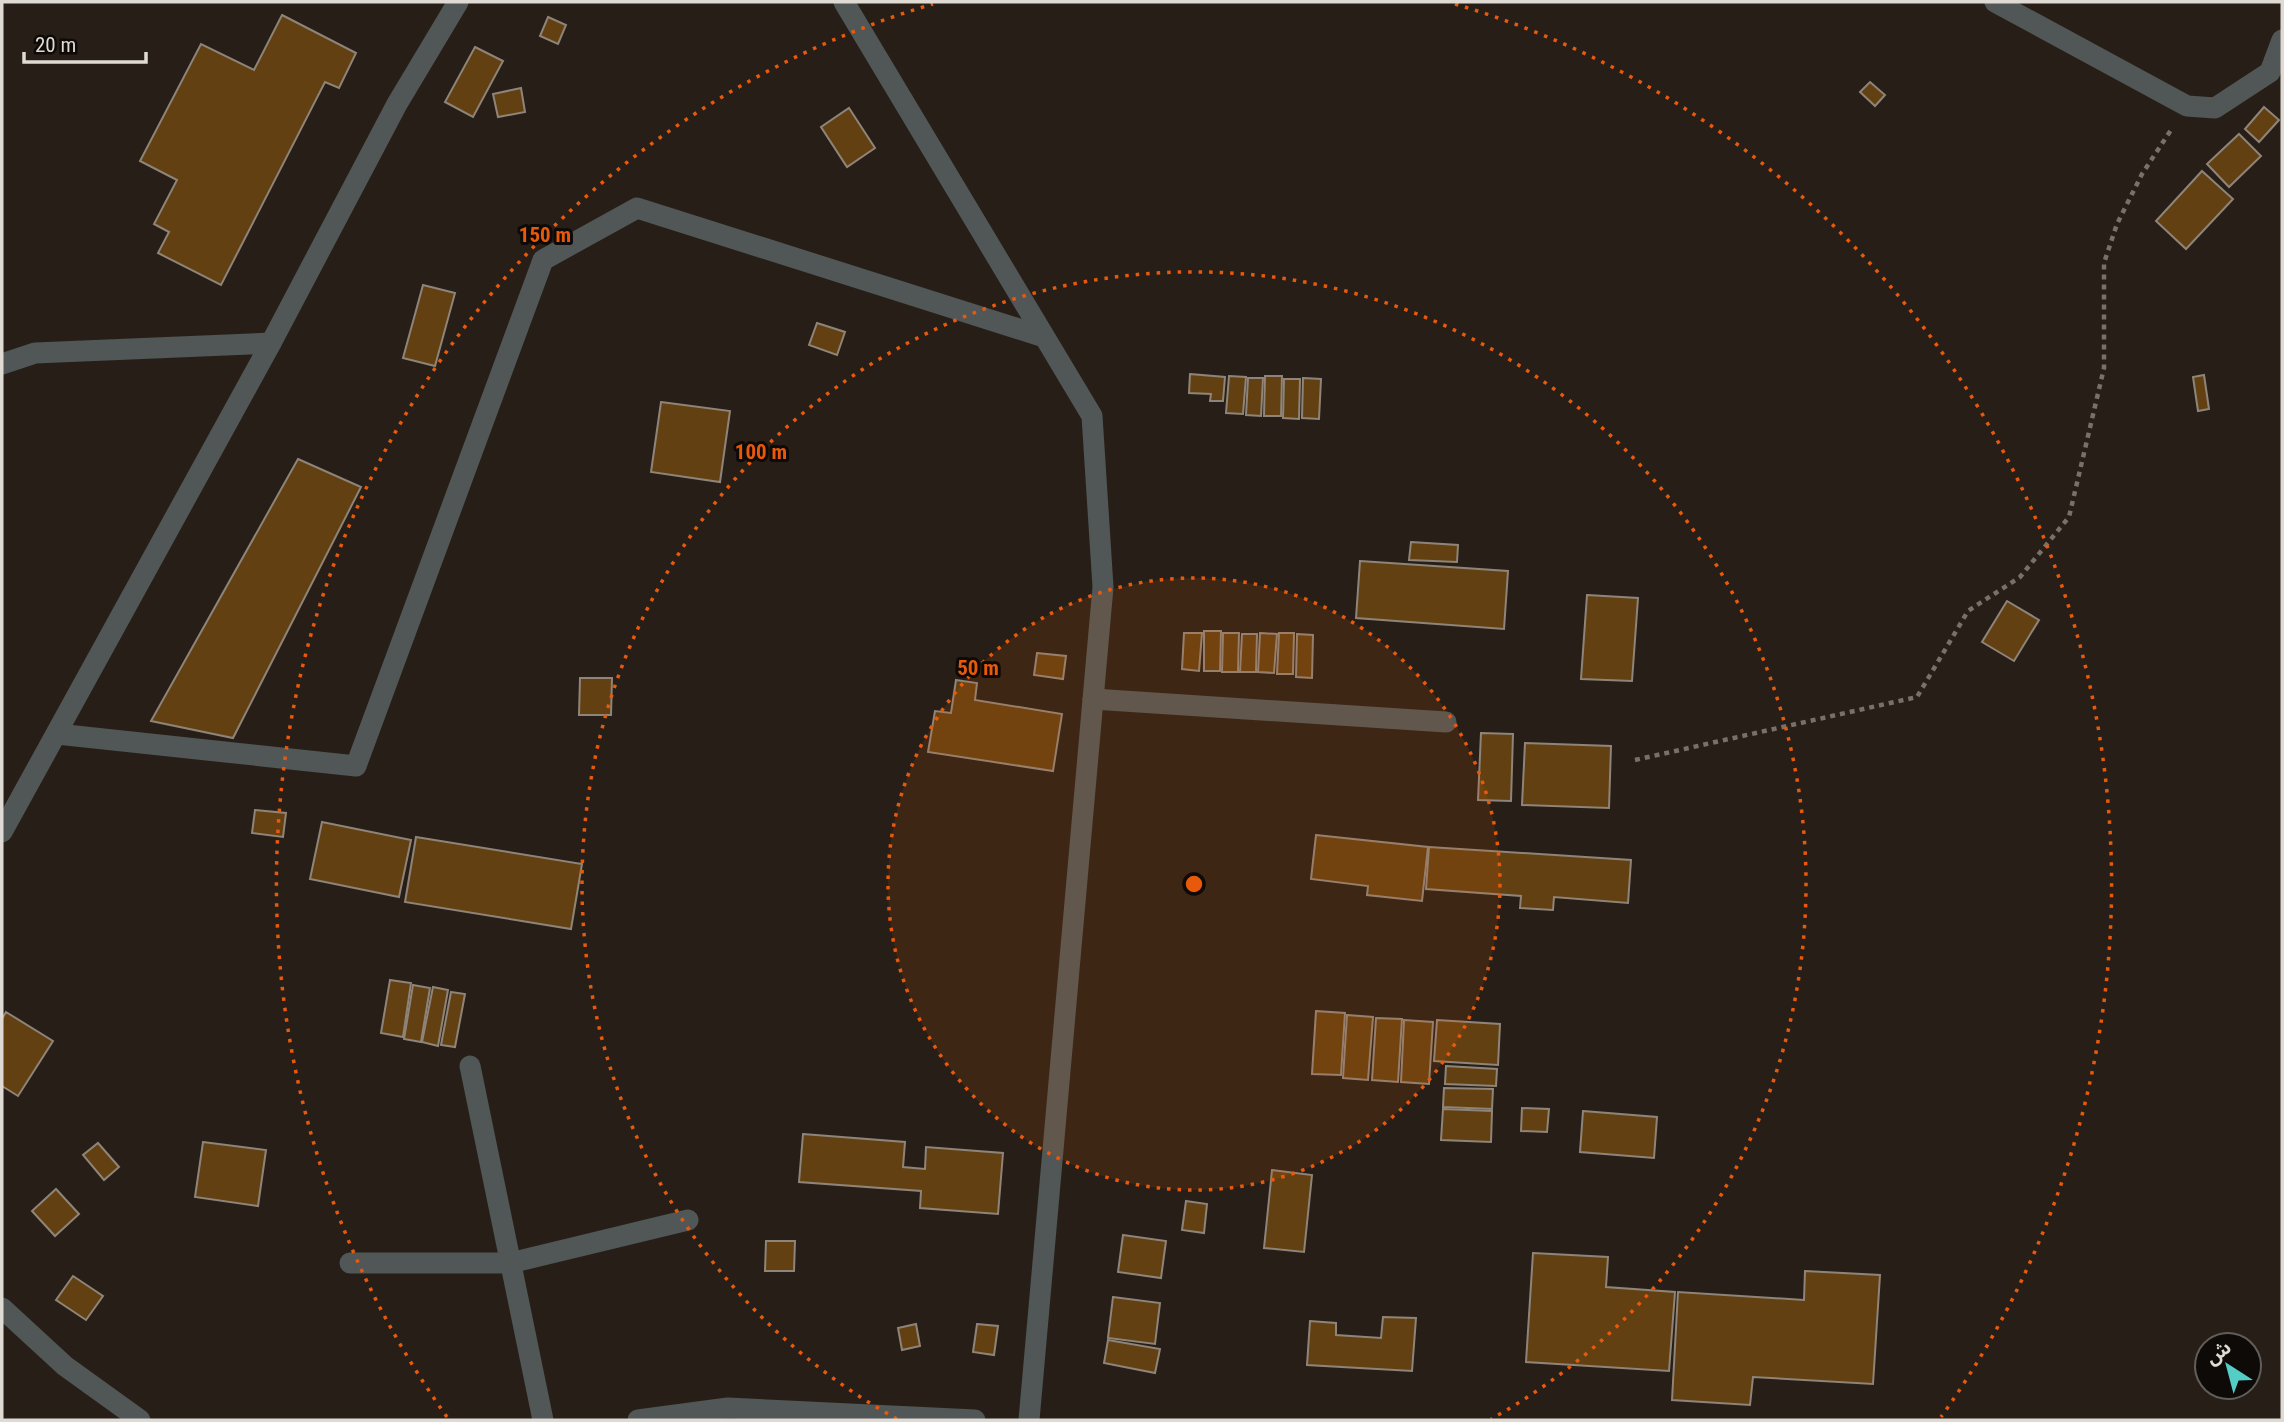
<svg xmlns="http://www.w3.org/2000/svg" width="2284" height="1422" font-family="'Roboto Condensed','Noto Sans Arabic',sans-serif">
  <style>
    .building { fill: #634011; stroke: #8e8479; stroke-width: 2 }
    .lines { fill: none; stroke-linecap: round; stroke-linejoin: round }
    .path { stroke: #78716a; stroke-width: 4.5; stroke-dasharray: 5 5; stroke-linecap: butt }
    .minor { stroke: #505756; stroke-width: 21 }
    .ring { fill: none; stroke: #e8590c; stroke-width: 3.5; stroke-dasharray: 3.5 7 }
    .centre { fill: #e8590c; stroke: #0d0a07; stroke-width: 3.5 }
    .ring-label { font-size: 21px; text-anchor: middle; font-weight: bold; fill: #e8590c; stroke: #0d0a07; stroke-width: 6; stroke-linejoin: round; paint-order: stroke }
  </style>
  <rect width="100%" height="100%" fill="#271f17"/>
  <g class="building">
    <polygon points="282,15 356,53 339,88 325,82 221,285 158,253 169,232 154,224 177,180 140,161 201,44 254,70"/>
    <polygon points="548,17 566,25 558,44 540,36"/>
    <polygon points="475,47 503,61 473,117 445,102"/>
    <polygon points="1870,82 1885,95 1875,106 1860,92"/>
    <polygon points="521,88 525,112 498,117 493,94"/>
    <polygon points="2264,107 2279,120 2259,142 2245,129"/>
    <polygon points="849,108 875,148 847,167 821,127"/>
    <polygon points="2239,134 2261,156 2229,187 2207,164"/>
    <polygon points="2202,171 2233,199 2186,249 2156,221"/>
    <polygon points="423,285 455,293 435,366 403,358"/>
    <polygon points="817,323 845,332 837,355 809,345"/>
    <polygon points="1190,374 1225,377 1223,401 1210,401 1211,394 1189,393"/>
    <polygon points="2204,375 2209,409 2198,411 2193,377"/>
    <polygon points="1229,376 1246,377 1243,414 1226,413"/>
    <polygon points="1265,376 1282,376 1281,416 1264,416"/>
    <polygon points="1248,378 1263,378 1261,416 1246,415"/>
    <polygon points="1303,378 1321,379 1319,419 1302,418"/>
    <polygon points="1284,379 1300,379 1299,419 1283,418"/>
    <polygon points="661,402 730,411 720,482 651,472"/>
    <polygon points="298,459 361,487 233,738 151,721"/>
    <polygon points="1411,542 1458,545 1457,562 1409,560"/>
    <polygon points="1360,561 1508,571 1504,629 1356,618"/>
    <polygon points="1587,595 1638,598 1632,681 1581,679"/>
    <polygon points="2007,601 2039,620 2014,661 1982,642"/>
    <polygon points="1204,631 1221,631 1220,671 1204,671"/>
    <polygon points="1184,633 1202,633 1199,671 1182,669"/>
    <polygon points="1223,633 1239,633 1238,672 1222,672"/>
    <polygon points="1260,633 1277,634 1274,673 1258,672"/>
    <polygon points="1279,633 1294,633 1293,674 1277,674"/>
    <polygon points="1242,634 1257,634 1256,672 1240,672"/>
    <polygon points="1297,634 1313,635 1312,678 1296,677"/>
    <polygon points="1037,653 1066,656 1063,679 1034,675"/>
    <polygon points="580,678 612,678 611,715 579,715"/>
    <polygon points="956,680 977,683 975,700 1062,714 1053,771 928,752 935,711 951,713"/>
    <polygon points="1481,733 1513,734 1511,801 1478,800"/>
    <polygon points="1525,743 1611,746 1609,808 1522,805"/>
    <polygon points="255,810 286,813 283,837 252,833"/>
    <polygon points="322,822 411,840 399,897 310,879"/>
    <polygon points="1316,835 1428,847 1422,901 1367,895 1368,886 1311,879"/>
    <polygon points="416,837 582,864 571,929 405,902"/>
    <polygon points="1429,847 1631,860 1628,903 1554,897 1553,910 1520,908 1521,896 1426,889"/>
    <polygon points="390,980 411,983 403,1037 381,1033"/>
    <polygon points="413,985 430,988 421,1042 404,1039"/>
    <polygon points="433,987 448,990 438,1046 422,1042"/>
    <polygon points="451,992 465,994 455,1047 441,1045"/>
    <polygon points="1316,1011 1345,1013 1341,1075 1312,1074"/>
    <polygon points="6,1012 53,1041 18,1096 2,1086 2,1019"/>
    <polygon points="1347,1015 1373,1017 1368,1080 1343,1078"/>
    <polygon points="1376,1018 1402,1019 1398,1082 1372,1080"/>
    <polygon points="1404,1020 1433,1022 1429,1084 1401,1082"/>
    <polygon points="1437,1020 1500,1024 1498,1065 1434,1061"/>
    <polygon points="1446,1066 1497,1069 1496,1086 1445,1084"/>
    <polygon points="1444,1088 1493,1089 1492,1109 1443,1107"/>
    <polygon points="1522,1108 1549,1109 1547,1132 1521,1131"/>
    <polygon points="1443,1109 1492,1111 1491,1142 1441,1140"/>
    <polygon points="1583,1111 1657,1117 1654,1158 1580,1152"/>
    <polygon points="803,1134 905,1142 903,1167 925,1169 926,1147 1003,1153 998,1214 920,1208 921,1191 799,1182"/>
    <polygon points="203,1142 266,1150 258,1206 195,1197"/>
    <polygon points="98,1143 119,1167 104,1180 83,1155"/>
    <polygon points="1272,1170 1312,1175 1304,1252 1264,1248"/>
    <polygon points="56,1189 79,1214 55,1236 32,1211"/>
    <polygon points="1186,1201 1207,1204 1204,1233 1182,1230"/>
    <polygon points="1123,1235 1166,1241 1161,1278 1118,1272"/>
    <polygon points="766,1241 795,1241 794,1271 765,1271"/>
    <polygon points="1533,1253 1608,1257 1606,1287 1675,1292 1669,1371 1526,1362"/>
    <polygon points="1805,1271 1880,1275 1873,1384 1753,1377 1750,1405 1672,1400 1678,1292 1804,1300"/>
    <polygon points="73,1276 103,1296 86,1320 56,1300"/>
    <polygon points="1113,1297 1160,1303 1155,1344 1108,1338"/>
    <polygon points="1383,1317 1416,1318 1412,1371 1307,1365 1310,1321 1336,1323 1336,1335 1381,1338"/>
    <polygon points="916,1324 920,1346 902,1350 898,1328"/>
    <polygon points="977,1324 998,1326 994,1355 973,1352"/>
    <polygon points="1108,1340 1160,1349 1155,1373 1104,1363"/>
  </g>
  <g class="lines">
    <polyline class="path" points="1635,760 1917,697 1968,611 2020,577 2069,517 2104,368 2104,263 2117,224 2142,174 2171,130"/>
    <g class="minor">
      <polyline points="844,2 1092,416 1103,587 1029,1420"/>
      <polyline points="1995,2 2187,106 2215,108 2270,72 2282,40"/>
      <polyline points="2,364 35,353 271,343"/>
      <polyline points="1093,699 1446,722"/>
      <polyline points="57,734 356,766 543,260 637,208 1041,336"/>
      <polyline points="2,832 271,343 397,104 458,2"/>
      <polyline points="470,1066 543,1420"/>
      <polyline points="350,1263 510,1263 688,1220"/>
      <polyline points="2,1308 65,1366 140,1420"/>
      <polyline points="638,1420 728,1408 975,1420"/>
    </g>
  </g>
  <circle cx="1194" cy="884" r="306" fill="#e8590c" fill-opacity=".12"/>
  <g class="ring">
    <circle cx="1194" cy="884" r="306"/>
    <path d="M897 1419A612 612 0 1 1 1491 1419"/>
    <path d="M447 1417A918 918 0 0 1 933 4M1455 4A918 918 0 0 1 1941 1417"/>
  </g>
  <circle cx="1194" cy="884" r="10" class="centre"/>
  <g class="ring-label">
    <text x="545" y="242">150 m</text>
    <text x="761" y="459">100 m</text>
    <text x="978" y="675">50 m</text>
  </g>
  <rect width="2284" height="1422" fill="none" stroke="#dfdad4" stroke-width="7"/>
  <g transform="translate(2228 1366) rotate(324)"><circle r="33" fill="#0d0a07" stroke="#615d59" stroke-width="2"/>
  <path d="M0-5L12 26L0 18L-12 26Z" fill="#54cdc7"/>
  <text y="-10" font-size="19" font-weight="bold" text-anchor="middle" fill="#dfdad4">ش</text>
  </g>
  <path d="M24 52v10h122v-10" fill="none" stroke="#dfdad4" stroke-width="3.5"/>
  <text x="35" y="52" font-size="21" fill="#dfdad4" stroke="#0d0a07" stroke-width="5" paint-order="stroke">20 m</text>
</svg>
